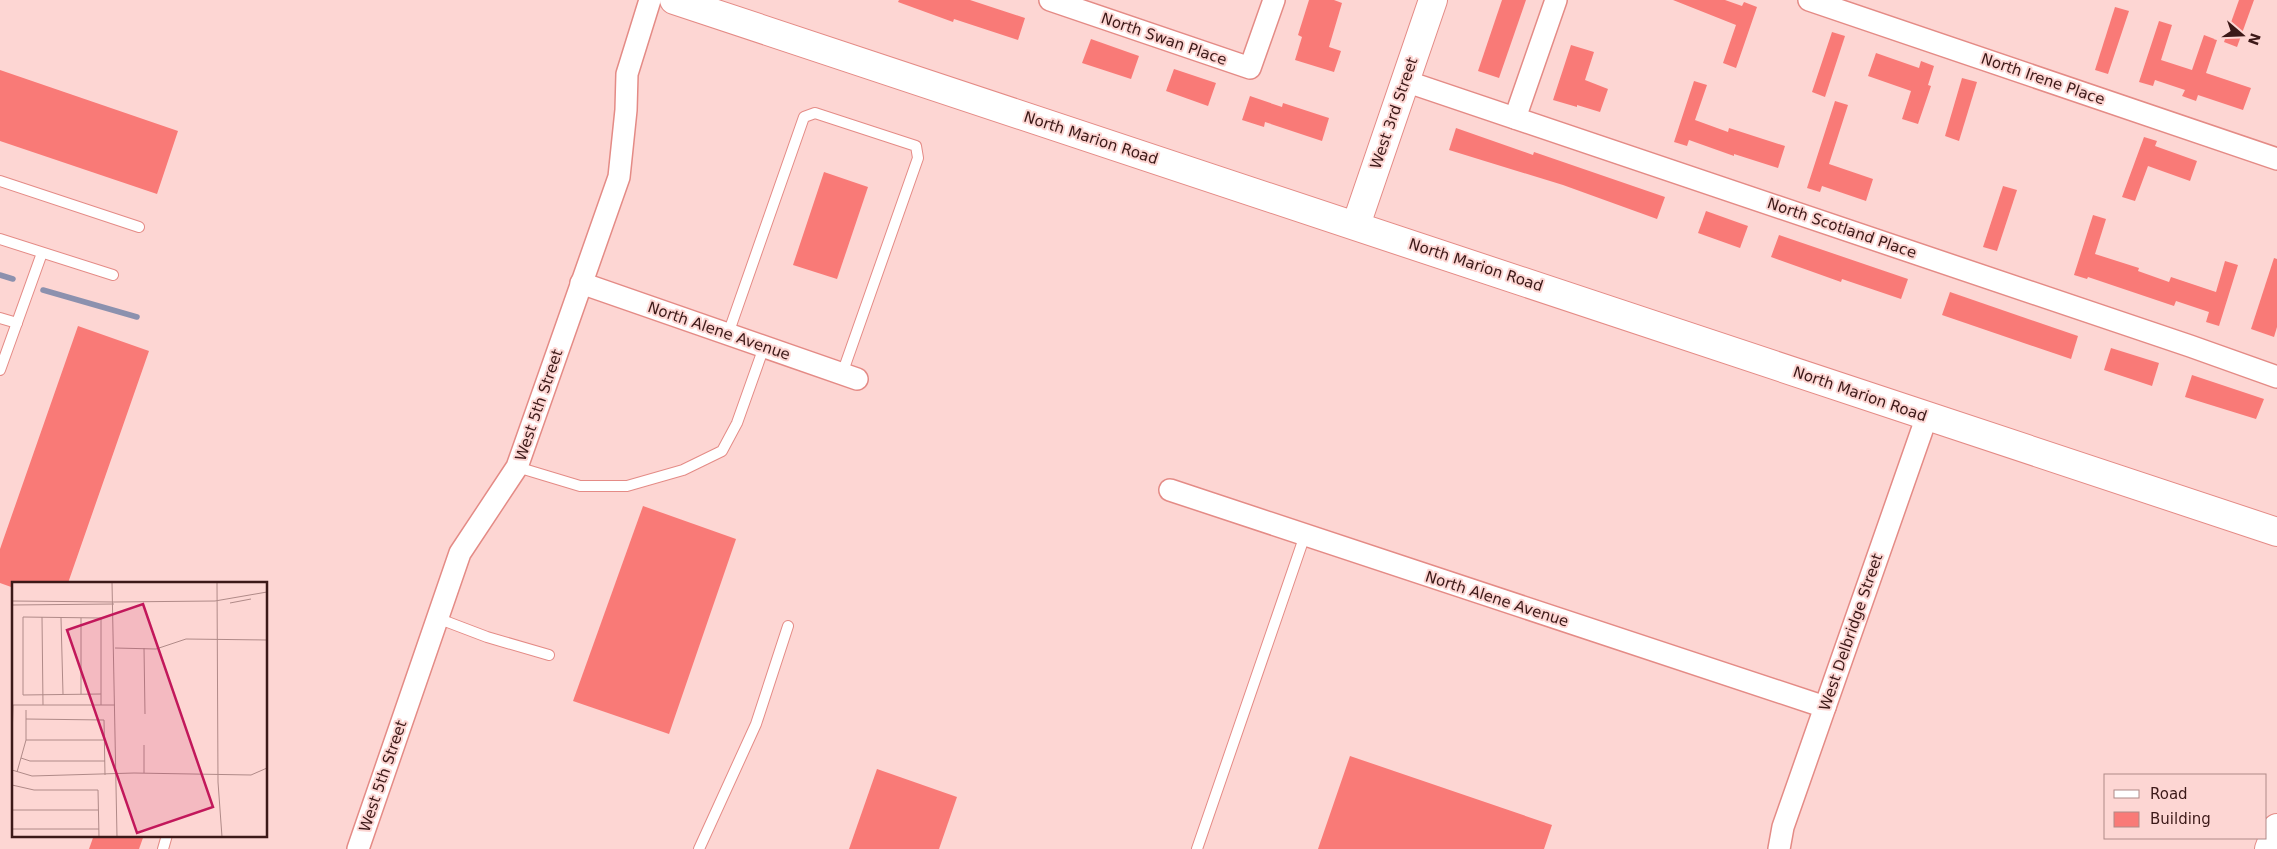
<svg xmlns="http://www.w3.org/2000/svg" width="2277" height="849" font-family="'DejaVu Sans',sans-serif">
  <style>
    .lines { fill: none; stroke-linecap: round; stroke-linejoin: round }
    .stream { stroke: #8c91ae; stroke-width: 5.5 }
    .building { fill: #f97a77 }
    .lane-casing { stroke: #e48b86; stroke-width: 12 }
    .street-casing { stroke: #e48b86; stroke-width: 24 }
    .secondary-casing { stroke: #e48b86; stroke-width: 30 }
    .lane { stroke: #fff; stroke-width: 10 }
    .street { stroke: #fff; stroke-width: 21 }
    .secondary { stroke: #fff; stroke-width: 28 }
    .labels { text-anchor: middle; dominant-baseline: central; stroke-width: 4; stroke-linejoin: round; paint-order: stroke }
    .street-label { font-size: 15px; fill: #3c1918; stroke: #fdd6d3 }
    .inset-road { fill: none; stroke: #b08a88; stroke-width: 1 }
    .view { fill: #c2185b; fill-opacity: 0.15; stroke: #c2185b; stroke-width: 2.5 }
    .inset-edge { fill: none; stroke: #3c1918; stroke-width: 2.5 }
  </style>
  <rect width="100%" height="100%" fill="#fdd6d3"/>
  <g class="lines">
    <g class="stream">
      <polyline points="0,275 13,279"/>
      <polyline points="43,290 137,317"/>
    </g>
  </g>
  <g class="building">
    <polygon points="899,0 970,0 1025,18 1018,40 954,19 953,22 898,2"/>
    <polygon points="1309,0 1334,0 1342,3 1329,47 1341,51 1334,72 1295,60 1302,37 1298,35"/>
    <polygon points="1502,0 1526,0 1499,78 1478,71"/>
    <polygon points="1673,0 1725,0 1742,6 1744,2 1757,7 1736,68 1723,63 1736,25"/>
    <polygon points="2239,0 2254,0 2237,47 2224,42"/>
    <polygon points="2115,7 2129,11 2108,74 2095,70"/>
    <polygon points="2159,21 2172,25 2161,60 2192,70 2204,35 2217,40 2206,73 2251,88 2243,110 2198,95 2196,101 2182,96 2185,90 2155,80 2153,86 2139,82"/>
    <polygon points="1832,32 1845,36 1825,97 1812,92"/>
    <polygon points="1091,39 1139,56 1131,79 1082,63"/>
    <polygon points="1571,45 1594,52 1585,80 1608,89 1600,112 1577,105 1577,107 1553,100"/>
    <polygon points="1876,53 1919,68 1921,61 1934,66 1928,85 1931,86 1918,124 1902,119 1911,91 1868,76"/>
    <polygon points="1174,69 1216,83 1208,106 1166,91"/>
    <polygon points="0,70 178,131 157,194 0,141"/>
    <polygon points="1962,78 1977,82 1959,141 1945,136"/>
    <polygon points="1694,81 1707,85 1695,120 1728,132 1729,128 1785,146 1778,168 1734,154 1734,156 1689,140 1687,146 1674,142"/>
    <polygon points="1250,96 1282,107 1283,103 1329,118 1322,141 1265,122 1264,127 1242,120"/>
    <polygon points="1835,101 1848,105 1829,164 1873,179 1866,201 1822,186 1820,192 1807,188"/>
    <polygon points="1456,128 1533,155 1534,152 1665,197 1657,219 1563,185 1449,150"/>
    <polygon points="2144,137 2157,141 2155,146 2197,161 2190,181 2148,166 2135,201 2122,197"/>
    <polygon points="824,172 868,187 837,279 793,265"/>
    <polygon points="2003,186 2017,190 1997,251 1983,247"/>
    <polygon points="1706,211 1748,226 1740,248 1698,233"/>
    <polygon points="2093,215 2106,219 2095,254 2139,268 2138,271 2169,282 2171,277 2216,292 2225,261 2238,265 2219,326 2206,322 2209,312 2176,301 2174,306 2088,277 2087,279 2074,275"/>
    <polygon points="1779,235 1908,279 1901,299 1842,279 1841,282 1771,257"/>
    <polygon points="2274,258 2277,259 2277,327 2274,337 2251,329"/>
    <polygon points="1950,292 2078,336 2071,359 1942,315"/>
    <polygon points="78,326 149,351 68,583 14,583 14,588 0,583 0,549"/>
    <polygon points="2111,348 2159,363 2152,386 2104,370"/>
    <polygon points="2192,375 2264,399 2256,419 2185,397"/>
    <polygon points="643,506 736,539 669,734 573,701"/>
    <polygon points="1350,756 1552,825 1544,849 1318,849"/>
    <polygon points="877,769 957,797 939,849 849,849"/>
    <polygon points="94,835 144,835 139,849 89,849"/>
  </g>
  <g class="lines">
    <g class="lane-casing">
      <g id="lane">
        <polyline points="0,181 139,227"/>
        <polyline points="0,239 113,275"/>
        <polyline points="0,318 17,323"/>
        <polyline points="728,334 804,117 815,113 916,146 918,158 842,374"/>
        <polyline points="0,370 42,253"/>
        <polyline points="517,467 580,486 627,486 683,470 722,451 737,423 764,347"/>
        <polyline points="437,618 487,637 549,655"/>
        <polyline points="163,849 167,835"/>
        <polyline points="699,849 756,724 788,626"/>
        <polyline points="1197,849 1305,535"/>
      </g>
    </g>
    <g class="street-casing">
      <g id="street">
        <polyline points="1050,0 1250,68 1274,0"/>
        <polyline points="1809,0 2277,159"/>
        <polyline points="1405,81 2190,346 2277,377"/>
        <polyline points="1515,118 1556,0"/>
        <polyline points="581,283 857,379"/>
        <polyline points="1170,490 1825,707"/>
        <polyline points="358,849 460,553 517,467 619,177 626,110 627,74 650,0"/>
        <polyline points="1779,849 1783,827 1927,416"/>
      </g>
    </g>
    <g class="secondary-casing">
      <g id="secondary">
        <polyline points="674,0 2277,532"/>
        <polyline points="1356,225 1433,0"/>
        <polyline points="2269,849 2277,828"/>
      </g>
    </g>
    <use href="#lane" class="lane"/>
    <use href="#street" class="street"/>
    <use href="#secondary" class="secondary"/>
  </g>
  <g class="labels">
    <g class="street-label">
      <text transform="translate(1164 39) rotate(19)">North Swan Place</text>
      <text transform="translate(2043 79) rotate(19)">North Irene Place</text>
      <text transform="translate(1394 113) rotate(-71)">West 3rd Street</text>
      <text transform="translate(1091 138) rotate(18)">North Marion Road</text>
      <text transform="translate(1842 228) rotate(19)">North Scotland Place</text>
      <text transform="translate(1476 265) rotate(18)">North Marion Road</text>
      <text transform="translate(719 331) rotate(19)">North Alene Avenue</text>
      <text transform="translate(1860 394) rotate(19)">North Marion Road</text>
      <text transform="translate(539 405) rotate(-71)">West 5th Street</text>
      <text transform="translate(1497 599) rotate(18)">North Alene Avenue</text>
      <text transform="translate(1851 632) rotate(-71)">West Delbridge Street</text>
      <text transform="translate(383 776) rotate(-71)">West 5th Street</text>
    </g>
  </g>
  <g transform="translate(12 582)">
    <rect width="255" height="255" fill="#fdd6d3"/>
    <path class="inset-road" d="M100,0L105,255M205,0L206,200L210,255M0,19L102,20M102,20L203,19L255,10M218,21L239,17M0,23L102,22M30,35L31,123M49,36L51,112M69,36V112M103,66L144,67L174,57L255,58M132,66L133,132M89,112L11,113V35L89,36V123M0,123H103M14,137L92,138L93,193M14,158H93M0,159L1,123M9,176L18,179H93M0,188L20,194L122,191L239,193L255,186M5,190L14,158V128M132,191V163M0,203L22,208H86L87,255M0,228H86M0,247H87"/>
    <path class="view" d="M131,22L201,225L125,251L55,48Z"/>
    <rect width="255" height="255" class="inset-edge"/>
  </g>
  <rect x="2104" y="774" width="162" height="65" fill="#fdd6d3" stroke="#b08a88"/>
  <rect x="2114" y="790" width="25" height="8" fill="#ffffff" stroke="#b08a88"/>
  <text x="2150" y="799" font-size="15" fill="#3c1918">Road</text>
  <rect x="2114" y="812" width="25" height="15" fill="#f97a77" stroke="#b08a88"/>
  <text x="2150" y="824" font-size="15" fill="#3c1918">Building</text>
  <g transform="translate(2242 35) rotate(109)" stroke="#fdd6d3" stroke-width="4" paint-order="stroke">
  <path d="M0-4L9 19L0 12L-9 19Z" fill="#3c1918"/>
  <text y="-8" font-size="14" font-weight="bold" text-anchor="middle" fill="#3c1918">N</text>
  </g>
</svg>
